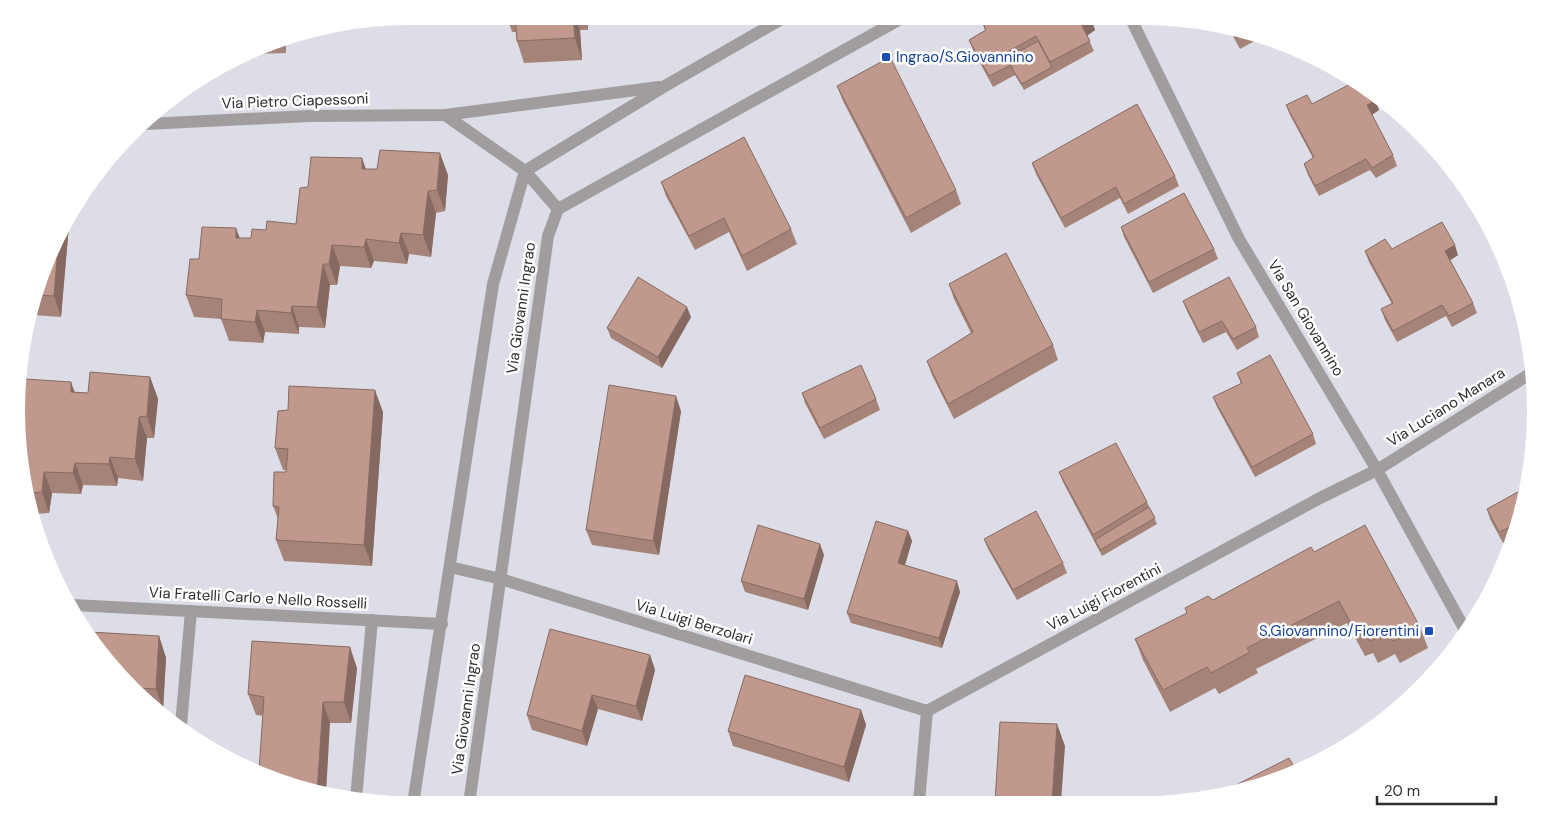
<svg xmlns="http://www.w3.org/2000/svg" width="1552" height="821" font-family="'DM Sans',sans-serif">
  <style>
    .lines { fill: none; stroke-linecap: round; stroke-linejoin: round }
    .minor { stroke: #a19d9f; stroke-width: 12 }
    .wall { fill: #a58378 }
    .shaded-wall { fill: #866a62 }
    .building { fill: #c0988c; stroke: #866a62 }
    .transit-dot { fill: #1a4fb4; stroke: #fff; stroke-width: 2 }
    .labels { text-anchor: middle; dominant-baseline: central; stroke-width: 5; stroke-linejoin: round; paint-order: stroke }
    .transit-label { font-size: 15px; fill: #164399; stroke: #fff; text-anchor: start }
    .street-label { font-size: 15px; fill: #2e2e32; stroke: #fff }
  </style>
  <rect width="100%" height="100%" fill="#dcdde6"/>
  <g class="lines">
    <g class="minor">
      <polyline points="1130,17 1239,239 1377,470 1465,630"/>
      <polyline points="445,115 525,171 558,209"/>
      <polyline points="146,124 309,116 445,115 659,87"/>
      <polyline points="450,567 501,579 927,711"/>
      <polyline points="73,605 442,624"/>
      <polyline points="181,725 191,611"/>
      <polyline points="356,799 372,620"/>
      <polyline points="919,802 927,711 1320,498 1377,470 1533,372"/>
      <polyline points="413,804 493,284 525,171 665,86 785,17"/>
      <polyline points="469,804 548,236 558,209 904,17"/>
    </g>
  </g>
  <g class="wall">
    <polygon points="410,16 429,16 429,23 365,26 364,24"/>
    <polygon points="507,16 587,16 588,30 580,30 582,60 524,63 517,41 516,32 512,32"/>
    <polygon points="980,17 1091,19 1095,30 1087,36 1094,51 1024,90 1015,75 993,87 973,50 969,40 985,30"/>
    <polygon points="1228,27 1244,30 1262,37 1240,49"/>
    <polygon points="284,37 286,53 253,54"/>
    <polygon points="837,86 956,190 961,204 911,233 843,101"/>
    <polygon points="1312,104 1379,110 1372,115 1393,155 1397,166 1376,178 1370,170 1319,196 1308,175 1304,164 1313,158 1290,115 1286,105"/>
    <polygon points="1032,163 1175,176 1179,186 1128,214 1120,198 1065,228 1036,174"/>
    <polygon points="366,169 448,175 445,211 436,213 431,257 409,254 407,264 374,261 371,268 340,266 337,285 330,285 325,328 299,327 299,334 265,332 263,343 229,341 221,319 194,317 186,295 240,238 251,238 266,230 296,224 308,187"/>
    <polygon points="661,182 791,229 797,244 747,271 729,232 695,250 666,196"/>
    <polygon points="69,223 69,225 61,317 33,315 32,323 28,323 30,309"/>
    <polygon points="1121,227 1214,249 1218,259 1153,293 1124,237"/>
    <polygon points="1392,249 1458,255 1450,260 1473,303 1477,313 1452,327 1446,316 1397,342 1385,320 1381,309 1392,304 1369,262 1365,251"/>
    <polygon points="949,284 1053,345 1058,360 954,419 932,375 927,361 971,333 954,299"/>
    <polygon points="1183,301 1256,327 1259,337 1237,350 1226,332 1203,343 1187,311"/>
    <polygon points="691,317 662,368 611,338 607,328"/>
    <polygon points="1237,373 1313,434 1316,444 1255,477 1217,407 1213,397 1241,384"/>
    <polygon points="150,377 158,399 154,438 147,438 143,481 118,478 117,486 83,485 81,494 52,493 49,513 35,514 17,437 23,411 75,392 88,393"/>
    <polygon points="802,393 876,399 880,410 824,439 805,403"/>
    <polygon points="681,411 659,555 592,545 586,530"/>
    <polygon points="383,412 372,566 284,561 276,540 278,519 273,506 286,470 283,470 275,448"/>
    <polygon points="1059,472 1147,502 1157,524 1102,556 1063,482"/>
    <polygon points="1527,487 1515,537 1514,538 1514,537 1503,543 1490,519 1487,509"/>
    <polygon points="908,531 912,541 905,565 960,592 942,648 851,623 847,613"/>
    <polygon points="984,539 1063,563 1067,573 1017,600 988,549"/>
    <polygon points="1314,552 1420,627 1428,648 1400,663 1395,654 1378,663 1373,653 1365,656 1347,623 1256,669 1258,673 1219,694 1215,688 1170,712 1143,660 1135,639"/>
    <polygon points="824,555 808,610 745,592 741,581"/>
    <polygon points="159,636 166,658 163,710 114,671"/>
    <polygon points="650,655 655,670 642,721 598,709 587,746 532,730 527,715"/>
    <polygon points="357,668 351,723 330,723 256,715 248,694"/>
    <polygon points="861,710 866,725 849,782 733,746 728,731"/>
  </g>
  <g class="shaded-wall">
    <polygon points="573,16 575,16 580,30 582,60 575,38"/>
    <polygon points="583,16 587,16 588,30"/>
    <polygon points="1091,19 1095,30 1086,36 1082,26"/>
    <polygon points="285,37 286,53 283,42 282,38"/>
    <polygon points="1376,100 1379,110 1371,115 1367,105"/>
    <polygon points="440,153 448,175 445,211 437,190"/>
    <polygon points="362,158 370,180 362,169"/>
    <polygon points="428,191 436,213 431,257 423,235"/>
    <polygon points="69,223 69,225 61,317 54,296 58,246"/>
    <polygon points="236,228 244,249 236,238"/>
    <polygon points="401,233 409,254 407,264 399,243"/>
    <polygon points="366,239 374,261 371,268 364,247"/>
    <polygon points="332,245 340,266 337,285 329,264"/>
    <polygon points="1455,245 1458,255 1449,261 1445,251"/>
    <polygon points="323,264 330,285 325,328 317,307"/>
    <polygon points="292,306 299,327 299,334 291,313"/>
    <polygon points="687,307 691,317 662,368 658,357"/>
    <polygon points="30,308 33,315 32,323 29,316"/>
    <polygon points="257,310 265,332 263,343 255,322"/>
    <polygon points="150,377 158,399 154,438 147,416"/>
    <polygon points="71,382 79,404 71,392"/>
    <polygon points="375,390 383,412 372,566 364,545"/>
    <polygon points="676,396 681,411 659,555 653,541"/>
    <polygon points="139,417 147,438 143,481 135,459"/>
    <polygon points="110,457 118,478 117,486 109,464"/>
    <polygon points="75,463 83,485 81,494 73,473"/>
    <polygon points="44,472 52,493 49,513 42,492"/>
    <polygon points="908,531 912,541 902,574 898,563"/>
    <polygon points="820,544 824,555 808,610 804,599"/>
    <polygon points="957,581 960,592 942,648 939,638"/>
    <polygon points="159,636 166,658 163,710 156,689"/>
    <polygon points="350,647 357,668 351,723 344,702"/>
    <polygon points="650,655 655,670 642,721 636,706"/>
    <polygon points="592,695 598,709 587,746 582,731"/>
    <polygon points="323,702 330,723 326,794 317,793"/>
    <polygon points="861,710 866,725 849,782 844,767"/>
    <polygon points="1057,724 1065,746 1061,802 1052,802"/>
  </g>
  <g class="building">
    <polygon points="515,16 573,16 575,38 517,41"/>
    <polygon points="981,17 1090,17 1091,19 1082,26 1090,41 1050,62 1036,36 1004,54 1011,65 989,76 969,40 986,30"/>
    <polygon points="1230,27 1244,30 1249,32 1236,38"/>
    <polygon points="282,38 283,42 274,42"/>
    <polygon points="1038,41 1052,67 1022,84 1014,72 1011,65 1007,58"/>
    <polygon points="890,57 956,190 906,218 837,86"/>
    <polygon points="1356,81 1372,93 1376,100 1367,105 1393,155 1372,168 1366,159 1315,186 1304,164 1314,157 1286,105 1307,95 1312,104"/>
    <polygon points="1137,104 1175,176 1124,204 1116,187 1061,218 1032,163"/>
    <polygon points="744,137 791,229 742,256 724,218 689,236 661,182"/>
    <polygon points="380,150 440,153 437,190 428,191 423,235 401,233 399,243 366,239 364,247 332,245 329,264 323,264 317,307 292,306 291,313 257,310 255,322 221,319 222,299 186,295 190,259 199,259 202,227 236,228 236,238 251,238 252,229 266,230 267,221 296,224 300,188 308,187 311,157 362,158 362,169 377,169"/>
    <polygon points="1184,193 1214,249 1149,282 1121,227"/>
    <polygon points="1442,222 1455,245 1445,251 1473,303 1449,316 1442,305 1393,331 1381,309 1393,303 1365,251 1385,239 1392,249"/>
    <polygon points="58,246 54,296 36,295"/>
    <polygon points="1006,253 1053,345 948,404 927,361 973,332 949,284"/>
    <polygon points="638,277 687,307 658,357 607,328"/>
    <polygon points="1229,277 1256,327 1233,339 1222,321 1199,332 1183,301"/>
    <polygon points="1270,355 1313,434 1252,467 1213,397 1242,383 1237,373"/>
    <polygon points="861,365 876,399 820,428 802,393"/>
    <polygon points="90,372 150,377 147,416 139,417 135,459 110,457 109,464 75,463 73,473 44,472 42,492 30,493 17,437 20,411 23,411 25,379 71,382 71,392 88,393"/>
    <polygon points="609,385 676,396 653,541 586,530"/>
    <polygon points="289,386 375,390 364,545 276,540 279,507 273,506 274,472 286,472 288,449 275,448 278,411 288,410"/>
    <polygon points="1116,443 1147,502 1093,535 1059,472"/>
    <polygon points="1527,487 1515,536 1510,527 1499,532 1487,509"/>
    <polygon points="1149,507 1155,518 1100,550 1095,540"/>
    <polygon points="1036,511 1063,563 1013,590 984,539"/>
    <polygon points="876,521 908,531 898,563 957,581 939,638 847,613"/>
    <polygon points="758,525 820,544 804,599 741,581"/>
    <polygon points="1365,525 1420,627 1393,641 1387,633 1370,641 1365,632 1357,635 1339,601 1247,648 1250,652 1211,673 1207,667 1163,690 1135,639 1187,613 1185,608 1208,596 1213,600 1311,547 1314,552"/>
    <polygon points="550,629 650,655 636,706 592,695 582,731 527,715"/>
    <polygon points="90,632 159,636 156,689 136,688 114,671"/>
    <polygon points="252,641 350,647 344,702 323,702 317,793 308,791 259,771 264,697 248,694"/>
    <polygon points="745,675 861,710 844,767 728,731"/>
    <polygon points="1000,722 1057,724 1052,802 995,802"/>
    <polygon points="1289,758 1296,770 1268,784 1235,792 1232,787"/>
  </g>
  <g class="transit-dot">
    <rect x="881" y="52" width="10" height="10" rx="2.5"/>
    <rect x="1424" y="626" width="10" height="10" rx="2.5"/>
  </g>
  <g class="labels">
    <g class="transit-label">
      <text x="896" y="57">Ingrao/S.Giovannino</text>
      <text x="1419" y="631" text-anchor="end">S.Giovannino/Fiorentini</text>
    </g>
    <g class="street-label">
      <text transform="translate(295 101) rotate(-2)">Via Pietro Ciapessoni</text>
      <text transform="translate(521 308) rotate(-82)">Via Giovanni Ingrao</text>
      <text transform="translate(1306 318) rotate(59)">Via San Giovannino</text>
      <text transform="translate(1446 407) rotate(-32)">Via Luciano Manara</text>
      <text transform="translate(1104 597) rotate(-28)">Via Luigi Fiorentini</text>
      <text transform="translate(258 598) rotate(3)">Via Fratelli Carlo e Nello Rosselli</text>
      <text transform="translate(694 622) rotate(17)">Via Luigi Berzolari</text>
      <text transform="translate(466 709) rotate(-82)">Via Giovanni Ingrao</text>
    </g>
  </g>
  <path d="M0 0H1552V821H0ZM410 25H1142A385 385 0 0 1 1527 410V411A385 385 0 0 1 1142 796H410A385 385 0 0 1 25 411V410A385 385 0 0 1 410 25Z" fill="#fff" fill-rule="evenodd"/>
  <path d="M1377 796v8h119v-8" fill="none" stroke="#2e2e32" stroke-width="2.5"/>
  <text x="1384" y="796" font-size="15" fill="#2e2e32" stroke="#ffffff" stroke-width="4" paint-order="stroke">20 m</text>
</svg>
